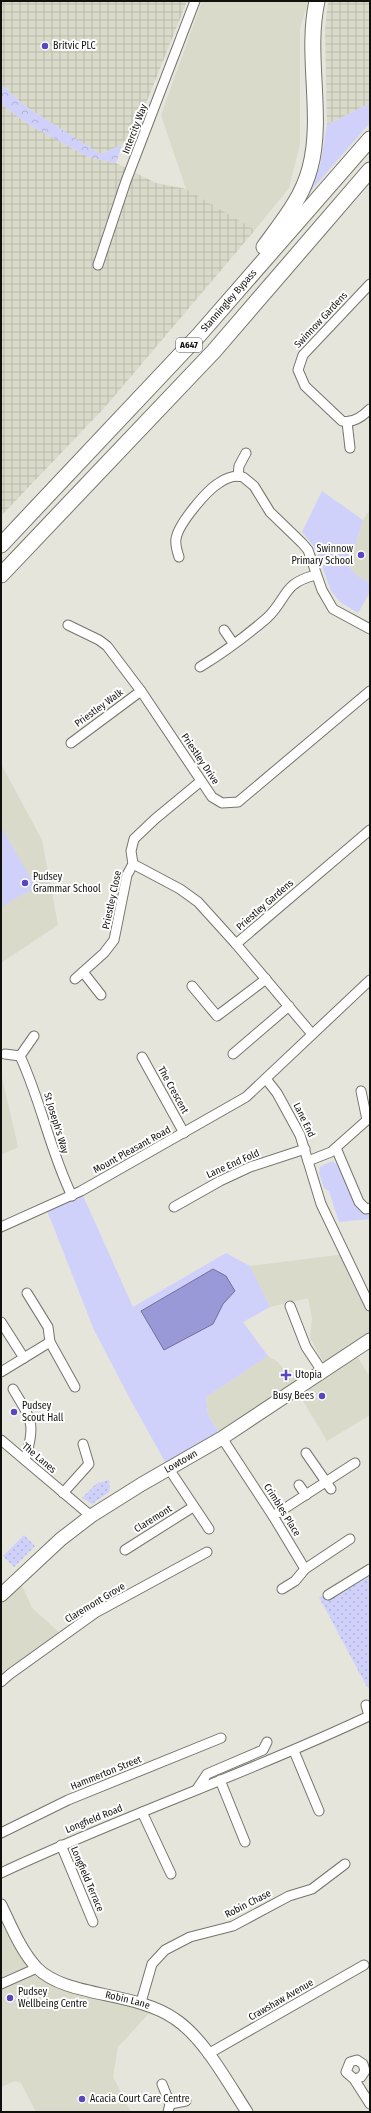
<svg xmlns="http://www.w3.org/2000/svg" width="371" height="2113" font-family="'Fira Sans Condensed',sans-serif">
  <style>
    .built { fill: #d9dac9 }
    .industrial { fill: url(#industrial-grid) }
    .grass { fill: #d0d1fb }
    .forest { fill: url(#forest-crowns) }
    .park { fill: url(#park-dots) }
    .water { fill: #9999d7; stroke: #70709a }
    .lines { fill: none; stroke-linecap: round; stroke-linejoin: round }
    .minor-casing { stroke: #75756d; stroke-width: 11 }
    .tertiary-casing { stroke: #75756d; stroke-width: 13 }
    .secondary-casing { stroke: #75756d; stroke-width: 15 }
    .trunk-casing { stroke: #75756d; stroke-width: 17 }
    .minor { stroke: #fff; stroke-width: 9 }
    .tertiary { stroke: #fff; stroke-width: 11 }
    .secondary { stroke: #fff; stroke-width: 13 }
    .trunk { stroke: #fff; stroke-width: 15 }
    .poi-dot { fill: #5847bf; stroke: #fff; stroke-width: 1.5 }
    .labels { text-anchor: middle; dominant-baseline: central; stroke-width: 4; stroke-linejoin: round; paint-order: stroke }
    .shield { fill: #fff; stroke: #585856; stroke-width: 1 }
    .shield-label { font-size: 9px; font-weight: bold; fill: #10100d }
    .poi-label { font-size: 10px; fill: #10100d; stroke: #fff; text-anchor: start }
    .street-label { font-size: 10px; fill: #10100d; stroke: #fff }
  </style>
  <defs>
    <pattern id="industrial-grid" width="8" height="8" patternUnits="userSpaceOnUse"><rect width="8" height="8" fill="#d9dac9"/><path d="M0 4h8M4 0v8" fill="none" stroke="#b9baab"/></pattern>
    <pattern id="forest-crowns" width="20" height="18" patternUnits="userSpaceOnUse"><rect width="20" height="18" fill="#d0d1fb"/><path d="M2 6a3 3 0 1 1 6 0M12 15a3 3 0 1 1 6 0" fill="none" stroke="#b2b2d6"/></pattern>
    <pattern id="park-dots" width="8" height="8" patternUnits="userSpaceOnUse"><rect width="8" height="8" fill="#d0d1fb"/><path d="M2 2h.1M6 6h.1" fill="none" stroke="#b2b2d6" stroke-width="1.8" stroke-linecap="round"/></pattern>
  </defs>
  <rect width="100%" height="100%" fill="#e5e5dc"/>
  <g class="built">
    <polygon points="202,1 308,1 300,29 300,144 289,188 255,230 186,189 161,115"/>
    <polygon points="370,509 370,583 358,576 349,567 363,520"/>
    <polygon points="1,764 42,840 58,925 1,963"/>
    <polygon points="1,1073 18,1147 1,1155"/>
    <polygon points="346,1254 370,1306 370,1340 354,1351 370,1377 370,1415 327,1441 296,1389 222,1438 208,1415 206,1397 268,1356 278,1362 286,1372 290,1369 302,1385 327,1368 310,1338 312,1319 308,1298 270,1307 250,1266"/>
    <polygon points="19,1579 32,1608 62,1635 1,1682 1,1595"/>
    <polygon points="1,1905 17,1938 52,1980 154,2008 118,2047 113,2077 131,2112 36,2112 21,2083 15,2081 1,2087"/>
  </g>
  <g class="industrial">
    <polygon points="1,1 187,1 141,116 122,145 100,154 25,106 1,84"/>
    <polygon points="328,1 370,1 370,103 327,125 325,30"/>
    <polygon points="1,104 28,124 88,157 116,163 156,183 186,189 255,230 106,406 1,516"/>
  </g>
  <g class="grass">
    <polygon points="370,103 370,123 307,195 320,166 327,125"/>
    <polygon points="322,491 363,520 349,567 358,576 370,583 370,592 358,613 340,602 331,591 316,549 302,532"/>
    <polygon points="1,827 36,887 1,907"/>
    <polygon points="332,1161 338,1165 353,1200 362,1211 370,1213 370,1219 339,1222 329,1191 324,1188 319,1173 320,1167"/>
    <polygon points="81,1191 133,1307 226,1253 250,1266 270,1307 243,1322 268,1356 206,1397 208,1415 222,1438 169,1469 130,1399 94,1330 46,1208"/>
  </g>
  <polygon class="forest" points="1,84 25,106 100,154 122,145 116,163 88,157 28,124 1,104"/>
  <g class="park">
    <polygon points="109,1480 110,1491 92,1504 82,1498 97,1483"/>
    <polygon points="24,1535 35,1546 14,1567 3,1556"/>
    <polygon points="370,1569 370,1688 367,1687 319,1597 328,1595"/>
  </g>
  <polygon class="water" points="213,1269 226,1276 235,1291 223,1304 213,1324 164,1350 141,1311"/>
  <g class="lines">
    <g class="minor-casing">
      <g id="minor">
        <polyline points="98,265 126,181 195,1"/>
        <path d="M370,284L303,355L298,370L305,386L342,421C353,424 363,416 370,409"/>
        <polyline points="347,422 350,448"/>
        <polyline points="238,476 239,466 246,453"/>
        <path d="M179,557C177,551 175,545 176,539C178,524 207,490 219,483C226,478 235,475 243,477L254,486L270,512L302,543L308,550L322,590L333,609L370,629"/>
        <polyline points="68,625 99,640 107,646 141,691 212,797 222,803 238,802 370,691"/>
        <polyline points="224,630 233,643"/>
        <path d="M200,667C223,653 246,636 267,618C288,598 282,583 316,575"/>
        <polyline points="71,743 141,691"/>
        <polyline points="133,864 180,889 198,902 236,944"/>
        <polyline points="83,972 101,995"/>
        <polyline points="75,979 104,953 114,940 127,875 133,864 131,851 134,839 155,819 201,781"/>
        <polyline points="192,986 217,1016 266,979"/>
        <polyline points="312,1034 236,944 370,830"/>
        <path d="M34,1036L20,1056C41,1101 50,1151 72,1196"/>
        <polyline points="5,1054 20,1056"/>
        <polyline points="233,1054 289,1006"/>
        <polyline points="142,1057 184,1133"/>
        <polyline points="266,1079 277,1093 300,1135 321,1204 370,1306"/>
        <polyline points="336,1148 359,1202 366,1209 370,1208"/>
        <polyline points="308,1161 331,1152 367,1120 361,1091"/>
        <polyline points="174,1207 220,1181 250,1167 305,1149"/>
        <polyline points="1,1227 81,1191 246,1097 370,980"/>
        <polyline points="27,1293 48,1327 50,1342 75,1387"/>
        <polyline points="290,1306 306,1347 322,1371"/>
        <polyline points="1,1322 24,1358"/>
        <polyline points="1,1372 50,1342"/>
        <path d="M13,1389C32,1421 36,1423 25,1460"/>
        <polyline points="222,1438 273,1516 305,1569 295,1581 282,1589"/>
        <polyline points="1,1440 91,1516"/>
        <polyline points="306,1453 331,1489"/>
        <polyline points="169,1469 209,1529"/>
        <polyline points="299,1485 306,1495"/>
        <polyline points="63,1493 89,1464 83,1444"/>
        <polyline points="273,1516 355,1463"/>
        <polyline points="125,1550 193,1507"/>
        <polyline points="305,1569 350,1539"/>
        <polyline points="328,1595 370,1569"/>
        <polyline points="1,1682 10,1674 95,1613 207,1552"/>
        <polyline points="294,1751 319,1811"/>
        <polyline points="220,1780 245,1842"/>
        <polyline points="197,1789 207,1774 263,1750 267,1742"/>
        <polyline points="142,1812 171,1874"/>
        <polyline points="1,1833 68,1800 221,1738"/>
        <polyline points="61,1845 93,1922"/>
        <path d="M1,1873C122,1816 249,1773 369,1716L366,1705"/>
        <polyline points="1,1984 37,1968"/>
        <polyline points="141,2002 152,1964 165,1950 190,1937 233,1926 289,1896 312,1889 345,1864"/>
        <polyline points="208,2054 364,1965"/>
        <polyline points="354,2079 361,2077 365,2071 363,2064 357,2060 350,2062 346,2072 354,2079 370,2104"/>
        <polyline points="162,2084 170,2104 168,2112"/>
        <polyline points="170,2104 186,2101"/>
      </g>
    </g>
    <g class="tertiary-casing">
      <g id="tertiary">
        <path id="s1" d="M1,1905C11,1926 21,1951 37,1968C67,1998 136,1991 175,2019C204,2038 228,2083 247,2112"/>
      </g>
    </g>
    <g class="secondary-casing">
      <g id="secondary">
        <path id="s2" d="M1,1595L61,1539L91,1516L142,1484L222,1438L370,1340"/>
      </g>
    </g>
    <g class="trunk-casing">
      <g id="trunk">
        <path d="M264,247C282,222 302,199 310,168C324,116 305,55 317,1"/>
        <path id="s3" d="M1,545L199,335L370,139"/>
        <polyline points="1,575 214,351 370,170"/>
      </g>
    </g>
    <use href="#minor" class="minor"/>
    <use href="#tertiary" class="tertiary"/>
    <use href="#secondary" class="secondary"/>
    <use href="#trunk" class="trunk"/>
  </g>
  <g class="poi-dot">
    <circle cx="45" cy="46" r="4"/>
    <circle cx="361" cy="555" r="4"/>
    <circle cx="25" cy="883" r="4"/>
    <path d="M284 1369h4v4h4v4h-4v4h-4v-4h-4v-4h4z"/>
    <circle cx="322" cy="1396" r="4"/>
    <circle cx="14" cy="1412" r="4"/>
    <circle cx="10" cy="1998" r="4"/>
    <circle cx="82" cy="2099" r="4"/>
  </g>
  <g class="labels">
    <rect class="shield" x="176" y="338" width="26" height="14" rx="3"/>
    <g class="shield-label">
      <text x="189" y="345">A647</text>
    </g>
    <g class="poi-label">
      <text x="53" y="46">Britvic PLC</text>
      <text x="353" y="549" text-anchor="end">Swinnow<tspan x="353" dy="12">Primary School</tspan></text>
      <text x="33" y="877">Pudsey<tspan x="33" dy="12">Grammar School</tspan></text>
      <text x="295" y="1375">Utopia</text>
      <text x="314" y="1396" text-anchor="end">Busy Bees</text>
      <text x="22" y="1406">Pudsey<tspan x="22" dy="12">Scout Hall</tspan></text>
      <text x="18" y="1992">Pudsey<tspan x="18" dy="12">Wellbeing Centre</tspan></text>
      <text x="90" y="2099">Acacia Court Care Centre</text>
    </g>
    <g class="street-label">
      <text transform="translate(135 129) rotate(-69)">Intercity Way</text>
      <text stroke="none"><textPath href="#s3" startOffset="334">Stanningley Bypass</textPath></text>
      <text transform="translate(321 320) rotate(-47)">Swinnow Gardens</text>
      <text transform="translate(99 708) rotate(-36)">Priestley Walk</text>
      <text transform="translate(200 759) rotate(56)">Priestley Drive</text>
      <text transform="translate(112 900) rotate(-78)">Priestley Close</text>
      <text transform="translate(265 905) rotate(-41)">Priestley Gardens</text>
      <text transform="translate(173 1090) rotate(61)">The Crescent</text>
      <text transform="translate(304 1120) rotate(64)">Lane End</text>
      <text transform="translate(56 1123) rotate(73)">St Joseph's Way</text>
      <text transform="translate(132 1150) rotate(-29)">Mount Pleasant Road</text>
      <text transform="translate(233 1164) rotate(-24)">Lane End Fold</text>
      <text transform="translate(39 1458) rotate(40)">The Lanes</text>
      <text stroke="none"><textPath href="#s2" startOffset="225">Lowtown</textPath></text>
      <text transform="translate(282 1510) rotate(58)">Crimbles Place</text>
      <text transform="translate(153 1519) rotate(-32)">Claremont</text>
      <text transform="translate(95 1603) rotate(-31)">Claremont Grove</text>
      <text transform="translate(106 1773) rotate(-22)">Hammerton Street</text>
      <text transform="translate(94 1819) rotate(-22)">Longfield Road</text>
      <text transform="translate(87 1879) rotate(67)">Longfield Terrace</text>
      <text transform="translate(248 1904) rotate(-27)">Robin Chase</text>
      <text stroke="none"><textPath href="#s1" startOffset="170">Robin Lane</textPath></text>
      <text transform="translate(281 2000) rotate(-30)">Crawshaw Avenue</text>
    </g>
  </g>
  <rect width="371" height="2113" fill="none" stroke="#10100d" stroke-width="4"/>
</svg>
